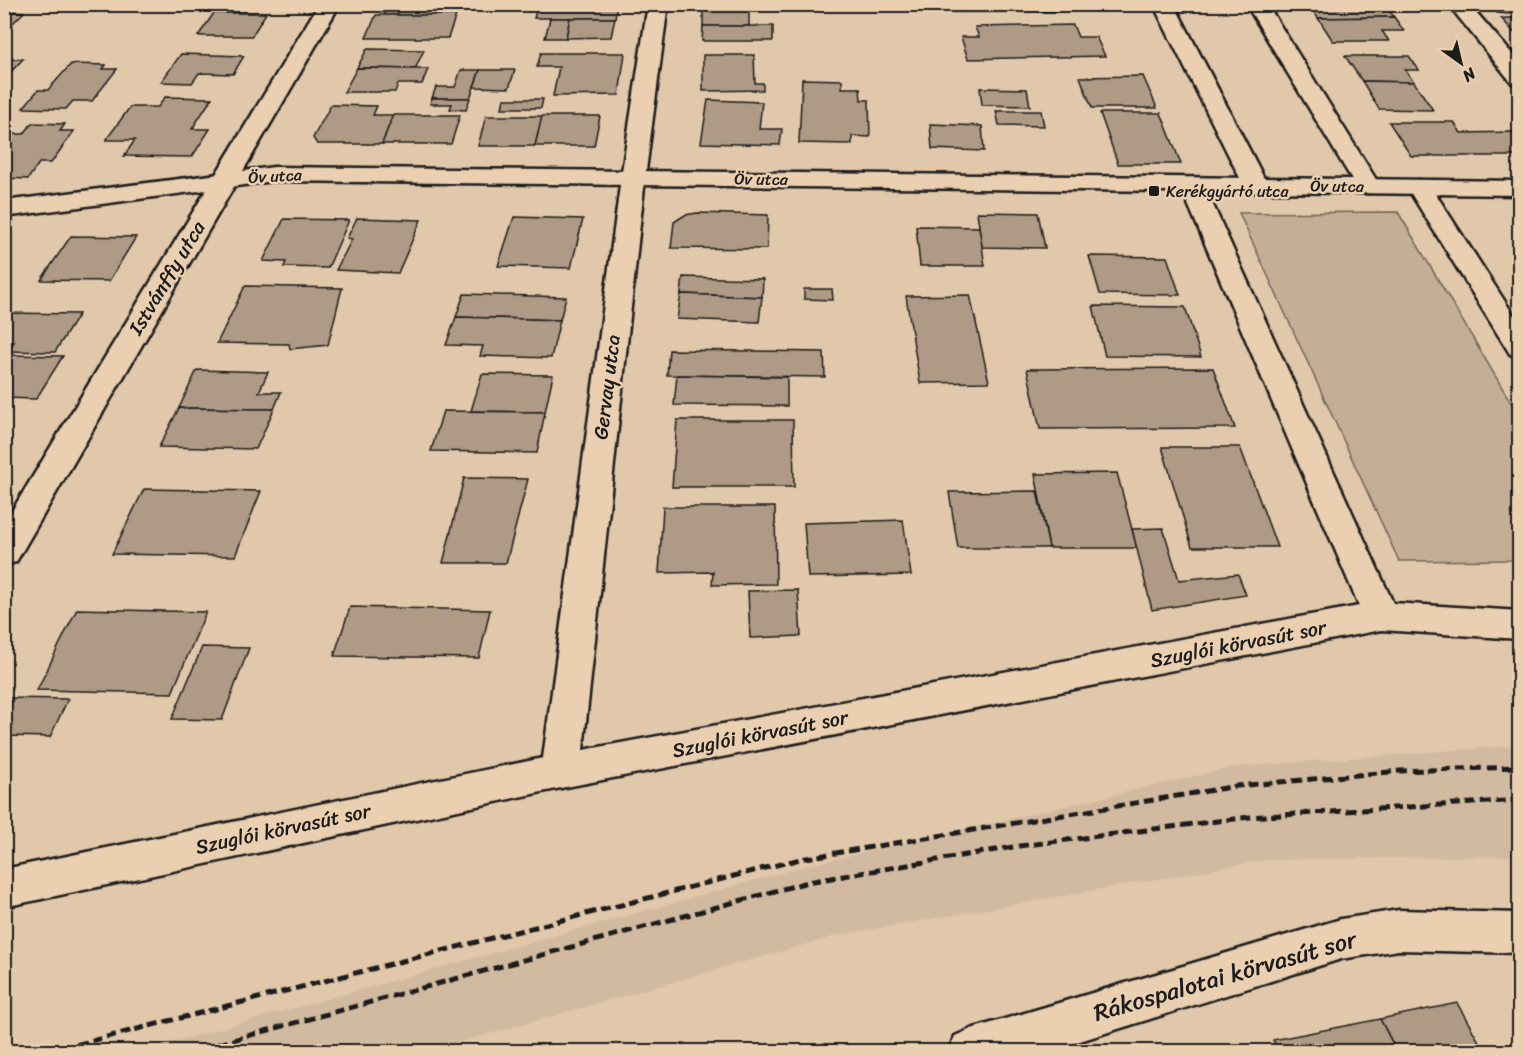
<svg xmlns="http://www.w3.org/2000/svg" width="1524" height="1056" font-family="Sriracha,sans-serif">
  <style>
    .built { fill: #d2baa0 }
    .green { fill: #c4ae96; stroke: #706559; stroke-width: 1.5 }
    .building { fill: #ae9a85; stroke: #1c1c1c; stroke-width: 1.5 }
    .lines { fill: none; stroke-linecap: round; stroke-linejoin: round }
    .street-casing { stroke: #1c1c1c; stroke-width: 5 }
    .secondary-casing { stroke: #1c1c1c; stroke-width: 5 }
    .street { fill: #eacfb1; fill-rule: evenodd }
    .secondary { fill: #eacfb1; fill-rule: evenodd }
    .rail { stroke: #1c1c1c; stroke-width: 5; stroke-dasharray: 10 5; stroke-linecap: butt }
    .poi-dot { fill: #1c1c1c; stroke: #eacfb1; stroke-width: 2 }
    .labels { text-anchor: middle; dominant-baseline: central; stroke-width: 5; stroke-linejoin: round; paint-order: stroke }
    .far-street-label { font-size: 16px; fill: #1c1c1c; stroke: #eacfb1 }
    .far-poi-label { font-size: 16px; fill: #1c1c1c; stroke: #eacfb1; text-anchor: start }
    .street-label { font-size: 20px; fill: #1c1c1c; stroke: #eacfb1 }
    .near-street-label { font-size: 24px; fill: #1c1c1c; stroke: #eacfb1 }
  </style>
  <rect width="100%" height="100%" fill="#e2c8ab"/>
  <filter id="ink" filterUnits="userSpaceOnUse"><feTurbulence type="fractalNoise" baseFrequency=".0167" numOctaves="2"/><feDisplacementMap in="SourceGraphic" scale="12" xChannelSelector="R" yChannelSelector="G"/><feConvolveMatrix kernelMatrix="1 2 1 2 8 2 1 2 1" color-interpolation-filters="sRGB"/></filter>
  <g filter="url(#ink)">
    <polygon class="built" points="1519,745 1519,856 1266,860 836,936 429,1051 140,1051 809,865 1234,767"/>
    <polygon class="green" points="1398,212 1519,416 1519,560 1399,561 1239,213"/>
    <g class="building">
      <polygon points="388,4 445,4 441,15 384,15"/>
      <polygon points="538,4 584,5 617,4 615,18 534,18"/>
      <polygon points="951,4 1076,4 1079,11 953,12"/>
      <polygon points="1309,4 1385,4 1394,17 1318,18"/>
      <polygon points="1490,4 1520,4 1520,15 1497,13"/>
      <polygon points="749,8 749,26 703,26 703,9"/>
      <polygon points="4,11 24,12 4,32"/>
      <polygon points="214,13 266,13 252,36 198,36"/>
      <polygon points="376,15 456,15 448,38 366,38"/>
      <polygon points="1394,17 1404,31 1382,31 1389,41 1333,41 1318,18"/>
      <polygon points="550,18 570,18 566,38 545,38"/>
      <polygon points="570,18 615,18 611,37 566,38"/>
      <polygon points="1501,18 1520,18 1520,38 1519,38"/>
      <polygon points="1073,25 1078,37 1096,37 1105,56 968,59 961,37 979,37 975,27"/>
      <polygon points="703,26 773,26 773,41 702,41"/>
      <polygon points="367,49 424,50 415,69 357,68"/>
      <polygon points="541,53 625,53 619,95 553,96 559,67 537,67"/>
      <polygon points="181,54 244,56 233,74 199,73 192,83 161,82"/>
      <polygon points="703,55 754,55 755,83 763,83 763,90 703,91"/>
      <polygon points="1345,56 1409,56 1419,70 1405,70 1414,82 1362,81"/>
      <polygon points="4,59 23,59 4,79"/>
      <polygon points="71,64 106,65 103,69 117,69 92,101 73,101 66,109 23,108 38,90 48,90"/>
      <polygon points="357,68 415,69 428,69 422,84 398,84 395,92 344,92"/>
      <polygon points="461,70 480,70 470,98 432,98 436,87 455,87"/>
      <polygon points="480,70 515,70 509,88 474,87"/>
      <polygon points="1143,76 1157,108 1092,108 1080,77"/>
      <polygon points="802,79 842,80 842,88 860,88 861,100 869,100 870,137 852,136 852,144 799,143"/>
      <polygon points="1362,81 1414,82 1433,110 1379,109"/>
      <polygon points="980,88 1027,89 1030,106 982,105"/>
      <polygon points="165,97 212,98 192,129 210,129 192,157 124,156 135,140 106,140 130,107 158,107"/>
      <polygon points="432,98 470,98 466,110 450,109 452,104 430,104"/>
      <polygon points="504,99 543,99 541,108 502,108"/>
      <polygon points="708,100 762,102 759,129 782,129 780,145 701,143"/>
      <polygon points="331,105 377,106 373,115 393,115 382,144 317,144 313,138"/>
      <polygon points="996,111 1041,111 1044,126 999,125"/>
      <polygon points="1100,113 1161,113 1181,164 1118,164"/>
      <polygon points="393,115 460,115 451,144 382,144"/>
      <polygon points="486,116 542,116 535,146 478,146"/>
      <polygon points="542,116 600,116 594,146 535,146"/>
      <polygon points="1389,122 1454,122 1461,133 1514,132 1520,139 1520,156 1411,156"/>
      <polygon points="32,123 65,124 60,131 74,131 51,163 39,163 28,179 4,178 4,134 24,134"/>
      <polygon points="930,124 982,126 984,151 932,149"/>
      <polygon points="977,212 1038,213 1045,248 982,247"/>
      <polygon points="697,213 768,215 767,249 671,248 674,222 685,215"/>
      <polygon points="514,217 583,219 571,268 498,266"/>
      <polygon points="357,218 421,220 398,273 336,270 352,239 347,238"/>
      <polygon points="284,219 349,220 328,268 284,267 286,262 263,261"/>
      <polygon points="916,226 979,227 985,266 920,266"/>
      <polygon points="71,236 136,237 109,281 41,280"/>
      <polygon points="1089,256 1167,257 1180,295 1100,294"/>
      <polygon points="683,277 763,279 762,297 681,294"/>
      <polygon points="245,286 342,288 328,345 290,349 289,344 217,343"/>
      <polygon points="804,289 832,289 833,300 804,299"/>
      <polygon points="464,294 566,297 560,320 456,317"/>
      <polygon points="681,294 762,297 759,322 677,319"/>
      <polygon points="970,295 989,382 920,383 906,296"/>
      <polygon points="1093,306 1185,307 1201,357 1105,356"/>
      <polygon points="4,313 79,314 55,352 7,351 14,342 4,342"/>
      <polygon points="456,317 560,320 551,358 480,356 483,346 446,345"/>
      <polygon points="669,350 824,352 825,377 667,375"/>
      <polygon points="4,355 63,356 36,399 4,398"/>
      <polygon points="1213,368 1235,428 1040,429 1027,369"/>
      <polygon points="197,370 268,372 259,392 281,392 274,409 179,408"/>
      <polygon points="482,374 553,375 545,412 471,411"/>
      <polygon points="677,375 787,377 787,406 674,405"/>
      <polygon points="179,408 274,409 256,449 159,447"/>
      <polygon points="443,411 545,412 537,453 431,451"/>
      <polygon points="677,420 793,420 794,487 672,487"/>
      <polygon points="1162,447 1240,447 1277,547 1192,547"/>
      <polygon points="1117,473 1137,548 1049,548 1035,474"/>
      <polygon points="464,478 528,479 506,563 443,563"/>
      <polygon points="144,489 261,491 235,556 112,554"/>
      <polygon points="1037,491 1049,548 958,548 949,492"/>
      <polygon points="663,507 775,507 776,584 712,585 713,572 659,573"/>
      <polygon points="903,520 911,575 808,577 804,523"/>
      <polygon points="1163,528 1179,580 1238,574 1246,595 1152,610 1132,529"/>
      <polygon points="798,590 801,636 750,638 748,591"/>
      <polygon points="350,607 490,610 479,658 334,656"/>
      <polygon points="77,609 206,612 172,693 37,690"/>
      <polygon points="202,647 249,648 222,720 172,719"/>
      <polygon points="4,698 68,699 50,737 4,736"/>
      <polygon points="1457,1003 1485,1052 1397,1052 1380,1019"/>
      <polygon points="1380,1019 1397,1052 1279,1052 1273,1040"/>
    </g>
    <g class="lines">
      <g class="street-casing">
        <g id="street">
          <polygon points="319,4 340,4 16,562 4,565 4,524"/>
          <polygon points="648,4 668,4 645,178 583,750 1359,606 1180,185 1183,180 1192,178 1201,180 1204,185 1393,603 1520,611 1520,639 1381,630 561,788 4,907 4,869 543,758 621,178"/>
          <polygon points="1153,4 1174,4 1267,184 1264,189 1255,191 1246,189 1243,184"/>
          <polygon points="1246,4 1267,4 1380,186 1377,191 1368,193 1359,191"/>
          <polygon points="1448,4 1469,4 1520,63 1520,85 1512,83"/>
          <polygon points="1419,180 1428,182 1520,325 1520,357 1510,354 1407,187 1410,182"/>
          <polygon points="1399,910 1520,913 1520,953 1399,950 1341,959 1045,1052 948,1052 955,1036 971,1029 1341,919"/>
        </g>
      </g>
      <g class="secondary-casing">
        <polygon id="secondary" points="274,167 1520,181 1520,195 274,181 4,217 4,201"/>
      </g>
      <use href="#street" class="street"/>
      <use href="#secondary" class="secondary"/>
      <g class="rail">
        <polyline points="48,1052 800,859 1237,786 1400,771 1520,767"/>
        <polyline points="189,1052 808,882 1019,846 1250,817 1520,800"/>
      </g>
    </g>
  </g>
  <rect class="poi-dot" x="1148" y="185" width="12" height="12" rx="3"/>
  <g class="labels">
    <g class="far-street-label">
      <text transform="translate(275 176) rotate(-3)">Öv utca</text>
      <text transform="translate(761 179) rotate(1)">Öv utca</text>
      <text transform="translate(1337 186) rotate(1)">Öv utca</text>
    </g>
    <g class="far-poi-label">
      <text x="1166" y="191">Kerékgyártó utca</text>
    </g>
    <g class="street-label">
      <text transform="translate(167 278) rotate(-59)">Istvánffy utca</text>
      <text transform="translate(607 387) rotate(-83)">Gervay utca</text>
      <text transform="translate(1238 644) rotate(-11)">Szuglói körvasút sor</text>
      <text transform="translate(760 734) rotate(-11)">Szuglói körvasút sor</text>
      <text transform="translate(283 829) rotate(-12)">Szuglói körvasút sor</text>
    </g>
    <g class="near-street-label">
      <text transform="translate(1225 976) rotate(-16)">Rákospalotai körvasút sor</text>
    </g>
  </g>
  <rect width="1524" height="1056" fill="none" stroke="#eacfb1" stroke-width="24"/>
  <rect x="12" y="12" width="1500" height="1032" fill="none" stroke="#1c1c1c" stroke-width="2" filter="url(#ink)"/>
  <g transform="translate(1461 63) rotate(146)" stroke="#eacfb1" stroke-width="4.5" paint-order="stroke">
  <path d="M0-4.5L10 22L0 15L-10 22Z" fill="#1c1c1c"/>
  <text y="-9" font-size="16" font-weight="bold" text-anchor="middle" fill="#1c1c1c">N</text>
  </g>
</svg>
